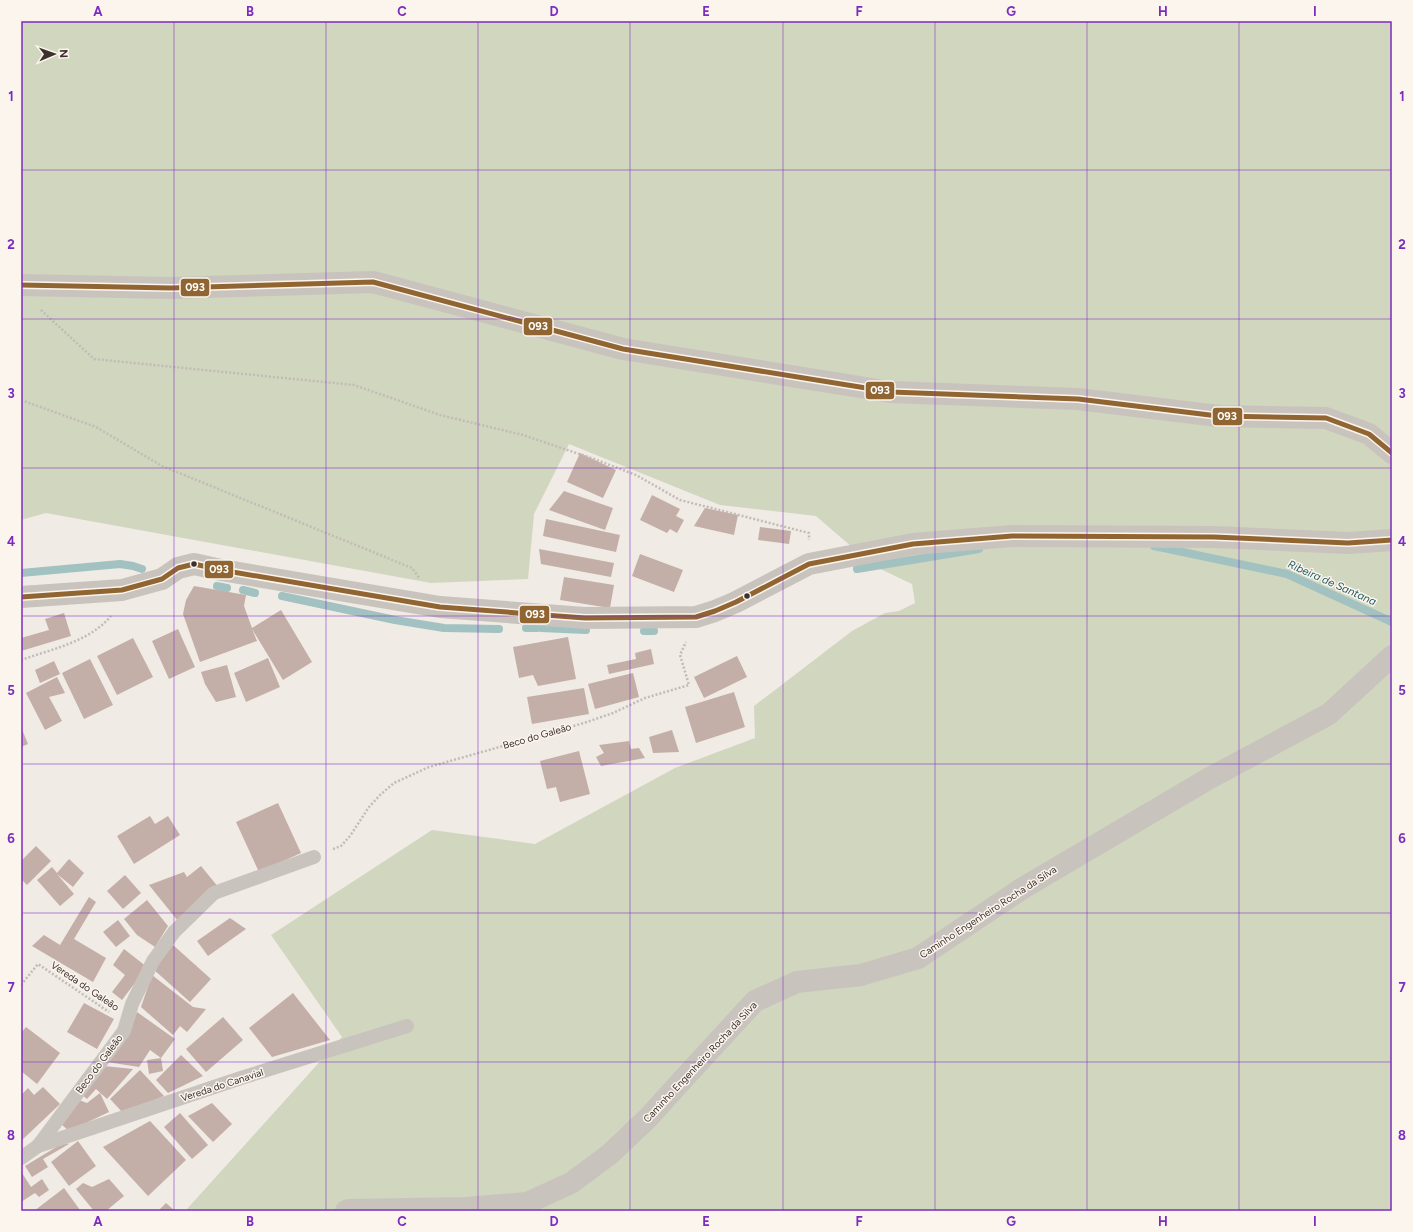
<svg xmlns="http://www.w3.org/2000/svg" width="1413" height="1232" font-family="Figtree,sans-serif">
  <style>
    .green { fill: #d1d6bf }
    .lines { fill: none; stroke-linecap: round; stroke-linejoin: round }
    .stream { stroke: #a1c2c1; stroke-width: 8 }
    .building { fill: #c3afa7 }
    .path { stroke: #c2bbb6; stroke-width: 2.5; stroke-dasharray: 2 2; stroke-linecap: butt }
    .lane { stroke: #c9c3be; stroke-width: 14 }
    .street { stroke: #c9c3be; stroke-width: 22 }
    .bus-1-casing { stroke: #fbf5ee; stroke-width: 8 }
    .bus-1 { stroke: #906532; stroke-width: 5 }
    .grid { fill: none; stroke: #7b2cbf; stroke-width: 1; stroke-opacity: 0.55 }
    .bus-dot { fill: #3b302b; stroke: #fbf5ee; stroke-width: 1.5 }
    .labels { text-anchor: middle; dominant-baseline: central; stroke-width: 3; stroke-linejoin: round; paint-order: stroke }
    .street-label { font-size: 10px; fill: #3b302b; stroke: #fbf5ee }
    .water-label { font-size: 11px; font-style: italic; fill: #1f5a5e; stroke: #fbf5ee }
    .line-badge { stroke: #fbf5ee; stroke-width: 1.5 }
    .badge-label { font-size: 11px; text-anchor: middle; font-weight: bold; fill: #fff }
    .neatline { fill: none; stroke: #7b2cbf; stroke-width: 1.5 }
    .grid-label { font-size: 13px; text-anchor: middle; font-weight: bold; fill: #7b2cbf }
  </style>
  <rect width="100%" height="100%" fill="#f0ebe5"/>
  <polygon class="green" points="21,21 1392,21 1392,1211 187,1211 187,1209 342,1037 271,935 432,830 535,844 675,768 755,738 754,706 852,631 885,613 899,611 915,603 912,584 874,566 816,516 720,505 569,444 534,514 528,579 431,583 46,513 21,520"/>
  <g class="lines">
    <g class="stream">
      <polyline points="1154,546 1287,574 1392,622"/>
      <polyline points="857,569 979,549"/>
      <polyline points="21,573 120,564 133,566 142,569"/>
      <polyline points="217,586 227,588"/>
      <polyline points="243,590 255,593"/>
      <polyline points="282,596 395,620 444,628 499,629"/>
      <polyline points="526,628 537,628"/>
      <polyline points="541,628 586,630"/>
      <polyline points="644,631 654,631"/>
    </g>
  </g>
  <g class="building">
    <polygon points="580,453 616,470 603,498 567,482"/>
    <polygon points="564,491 613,508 605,530 549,510"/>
    <polygon points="652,495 680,509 676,516 684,520 677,533 670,529 667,533 640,520"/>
    <polygon points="705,508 738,515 734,535 694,526"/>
    <polygon points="546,519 620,535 616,552 543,536"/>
    <polygon points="760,527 791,531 789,544 758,540"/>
    <polygon points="539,549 614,563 611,577 541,564"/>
    <polygon points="640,554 683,570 674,592 632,576"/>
    <polygon points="564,577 614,585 610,608 560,600"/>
    <polygon points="194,586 246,595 244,606 252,628 281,610 312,662 283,680 252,629 257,641 200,662 183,614 186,600"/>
    <polygon points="64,613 71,636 21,651 21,638 49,630 45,619"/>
    <polygon points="178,629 195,667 169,679 152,641"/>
    <polygon points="568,637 576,679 538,686 533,675 519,678 513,647"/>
    <polygon points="133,638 153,677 117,695 97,656"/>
    <polygon points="651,649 654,664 609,674 607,665 636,659 635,653"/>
    <polygon points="737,656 747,677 704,698 694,677"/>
    <polygon points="268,658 280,687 246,702 234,673"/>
    <polygon points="90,659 113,705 84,719 62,673"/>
    <polygon points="54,661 60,674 40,683 35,670"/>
    <polygon points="227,665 236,697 216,702 205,684 201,672"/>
    <polygon points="633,673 639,697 595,709 588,684"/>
    <polygon points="57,677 65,693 49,697 62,721 45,730 26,693"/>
    <polygon points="584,688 589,714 532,724 527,697"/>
    <polygon points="734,692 745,727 696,743 685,707"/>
    <polygon points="21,727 28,744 21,747"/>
    <polygon points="672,730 679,752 653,753 649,737"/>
    <polygon points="629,741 631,749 639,748 645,758 601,766 596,757 604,753 599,745"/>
    <polygon points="579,751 590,794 560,802 556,787 547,789 540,761"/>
    <polygon points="278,803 301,853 259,872 236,822"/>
    <polygon points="150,816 155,824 168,816 180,835 134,864 117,836"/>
    <polygon points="36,846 51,861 27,885 21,879 21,861"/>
    <polygon points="69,859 84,873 73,887 57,874 74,894 60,906 37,880 52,867 57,873"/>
    <polygon points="201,866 219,888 178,921 149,885 184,872 187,877"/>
    <polygon points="125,875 141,893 123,909 107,891"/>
    <polygon points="89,897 96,902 74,939 106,958 93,982 32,946 44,935 60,945"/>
    <polygon points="147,900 168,926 155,947 137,935 124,919"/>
    <polygon points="230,918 246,929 208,956 197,941"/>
    <polygon points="118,920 130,936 116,947 103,932"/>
    <polygon points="173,945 211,979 190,1002 153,969"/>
    <polygon points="124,949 147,967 122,1000 112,992 125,975 113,965"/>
    <polygon points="152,975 193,1007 206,1009 187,1032 180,1026 173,1035 141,1007"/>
    <polygon points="293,993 330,1040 272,1057 249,1028"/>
    <polygon points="84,1003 114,1019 97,1049 67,1032"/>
    <polygon points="137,1012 175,1039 161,1058 150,1050 139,1067 107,1062 128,1036"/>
    <polygon points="223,1017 243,1040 206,1072 186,1049"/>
    <polygon points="26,1027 60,1053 37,1084 21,1071 21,1033"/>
    <polygon points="181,1055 203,1076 168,1093 156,1080"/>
    <polygon points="161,1058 163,1071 149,1074 147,1060"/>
    <polygon points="104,1066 133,1069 107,1099 96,1089 87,1099 80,1093"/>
    <polygon points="140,1070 164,1096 123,1113 110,1099"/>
    <polygon points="43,1087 60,1104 21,1141 21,1095 28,1088 34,1095"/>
    <polygon points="100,1093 109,1112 69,1131 61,1124 79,1100 87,1103"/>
    <polygon points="212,1103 232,1124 213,1142 188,1116"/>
    <polygon points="180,1113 208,1145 192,1159 164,1127"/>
    <polygon points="150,1121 186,1160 148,1196 103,1147"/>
    <polygon points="78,1141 96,1166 69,1186 51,1162"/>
    <polygon points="63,1143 69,1144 43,1159 48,1167 32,1177 25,1166"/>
    <polygon points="21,1173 22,1173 31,1187 42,1179 49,1190 39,1197 35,1193 21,1202"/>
    <polygon points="109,1179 124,1196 106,1211 94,1211 76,1189 83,1183 92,1187"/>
    <polygon points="64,1188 80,1210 34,1211"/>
    <polygon points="166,1203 175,1211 158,1211"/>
  </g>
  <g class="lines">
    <g class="path">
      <polyline points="41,310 94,359 354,385 440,415 523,435 594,459 636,475 680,500 809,533 809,540"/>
      <polyline points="21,400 96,427 162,466 412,568 420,579"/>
      <path d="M21,660C52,649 89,642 111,616"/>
      <polyline points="333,849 341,846 350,836 369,807 380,795 394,783 429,767 584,723 613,713 645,698 689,685 680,655 686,642"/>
      <polyline points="21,985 38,964 109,1012"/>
    </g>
    <g class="lane">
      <polyline points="38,1146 241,1078 407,1026"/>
      <polyline points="21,1158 38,1146 124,1031 132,1004 153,961 174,932 214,893 314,857"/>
    </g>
    <g class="street">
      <polyline points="21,285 171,288 373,282 623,349 891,392 1078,399 1218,416 1326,418 1369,434 1392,453"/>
      <polyline points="21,597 122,590 162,579 178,568 194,564 221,570 440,607 585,618 696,617 715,611 736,602 809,564 913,544 1012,536 1214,537 1348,543 1392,540"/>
      <polyline points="346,1211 349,1210 466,1208 527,1203 571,1183 610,1154 649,1117 675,1088 755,1001 797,982 861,975 918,958 1023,888 1208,779 1329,714 1392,656"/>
    </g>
    <g class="bus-1-casing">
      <g id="bus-1">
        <polyline points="21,285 171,288 373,282 623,349 891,392 1078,399 1218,416 1326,418 1369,434 1392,453"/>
        <polyline points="21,597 122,590 162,579 178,568 194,564 221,570 440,607 585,618 696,617 715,611 736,602 809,564 913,544 1012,536 1214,537 1348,543 1392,540"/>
      </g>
    </g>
    <use href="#bus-1" class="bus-1"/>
  </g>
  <path class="grid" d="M174,21V1211M326,21V1211M478,21V1211M630,21V1211M783,21V1211M935,21V1211M1087,21V1211M1239,21V1211M21,170H1392M21,319H1392M21,468H1392M21,616H1392M21,764H1392M21,913H1392M21,1062H1392"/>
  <g class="bus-dot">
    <circle cx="194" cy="564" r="3.5"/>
    <circle cx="747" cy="596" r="3.5"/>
  </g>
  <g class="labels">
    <g class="street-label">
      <text transform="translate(537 736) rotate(-16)">Beco do Galeão</text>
      <text transform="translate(988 912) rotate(-33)">Caminho Engenheiro Rocha da Silva</text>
      <text transform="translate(85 986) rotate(34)">Vereda do Galeão</text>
      <text transform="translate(700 1062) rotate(-47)">Caminho Engenheiro Rocha da Silva</text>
      <text transform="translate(99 1064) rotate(-53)">Beco do Galeão</text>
      <text transform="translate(222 1085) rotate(-18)">Vereda do Canavial</text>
    </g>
    <g class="water-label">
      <text transform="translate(1332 583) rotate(24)">Ribeira de Santana</text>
    </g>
  </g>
  <g class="line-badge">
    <rect x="180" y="278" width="30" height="19" rx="4" fill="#906532"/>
    <rect x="523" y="317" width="30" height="19" rx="4" fill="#906532"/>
    <rect x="865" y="381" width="30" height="19" rx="4" fill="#906532"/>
    <rect x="1212" y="407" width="31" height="19" rx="4" fill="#906532"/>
    <rect x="204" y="560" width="30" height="19" rx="4" fill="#906532"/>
    <rect x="519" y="605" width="31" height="19" rx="4" fill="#906532"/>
  </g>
  <g class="badge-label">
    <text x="195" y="291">093</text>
    <text x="538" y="330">093</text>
    <text x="880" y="394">093</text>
    <text x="1227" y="420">093</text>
    <text x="219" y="573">093</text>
    <text x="535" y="618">093</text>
  </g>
  <rect width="1413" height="1232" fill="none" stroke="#fbf5ee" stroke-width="44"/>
  <g transform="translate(54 54) rotate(88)" stroke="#fbf5ee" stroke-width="3" paint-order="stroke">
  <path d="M0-3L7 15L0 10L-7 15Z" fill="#3b302b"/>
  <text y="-6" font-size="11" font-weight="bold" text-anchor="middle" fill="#3b302b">N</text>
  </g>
  <rect x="22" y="22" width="1369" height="1188" class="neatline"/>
  <g class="grid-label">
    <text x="98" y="16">A</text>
    <text x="250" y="16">B</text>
    <text x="402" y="16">C</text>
    <text x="554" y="16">D</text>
    <text x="706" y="16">E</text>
    <text x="859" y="16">F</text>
    <text x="1011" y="16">G</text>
    <text x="1163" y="16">H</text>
    <text x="1315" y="16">I</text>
    <text x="11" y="101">1</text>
    <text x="1402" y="101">1</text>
    <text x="11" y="249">2</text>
    <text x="1402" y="249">2</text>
    <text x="11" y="398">3</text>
    <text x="1402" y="398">3</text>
    <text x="11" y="546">4</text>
    <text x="1402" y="546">4</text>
    <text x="11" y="695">5</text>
    <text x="1402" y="695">5</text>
    <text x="11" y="843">6</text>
    <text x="1402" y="843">6</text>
    <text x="11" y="992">7</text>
    <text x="1402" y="992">7</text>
    <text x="11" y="1140">8</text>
    <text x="1402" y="1140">8</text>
    <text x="98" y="1226">A</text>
    <text x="250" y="1226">B</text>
    <text x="402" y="1226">C</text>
    <text x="554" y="1226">D</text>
    <text x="706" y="1226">E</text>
    <text x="859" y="1226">F</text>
    <text x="1011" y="1226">G</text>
    <text x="1163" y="1226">H</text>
    <text x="1315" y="1226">I</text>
  </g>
</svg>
